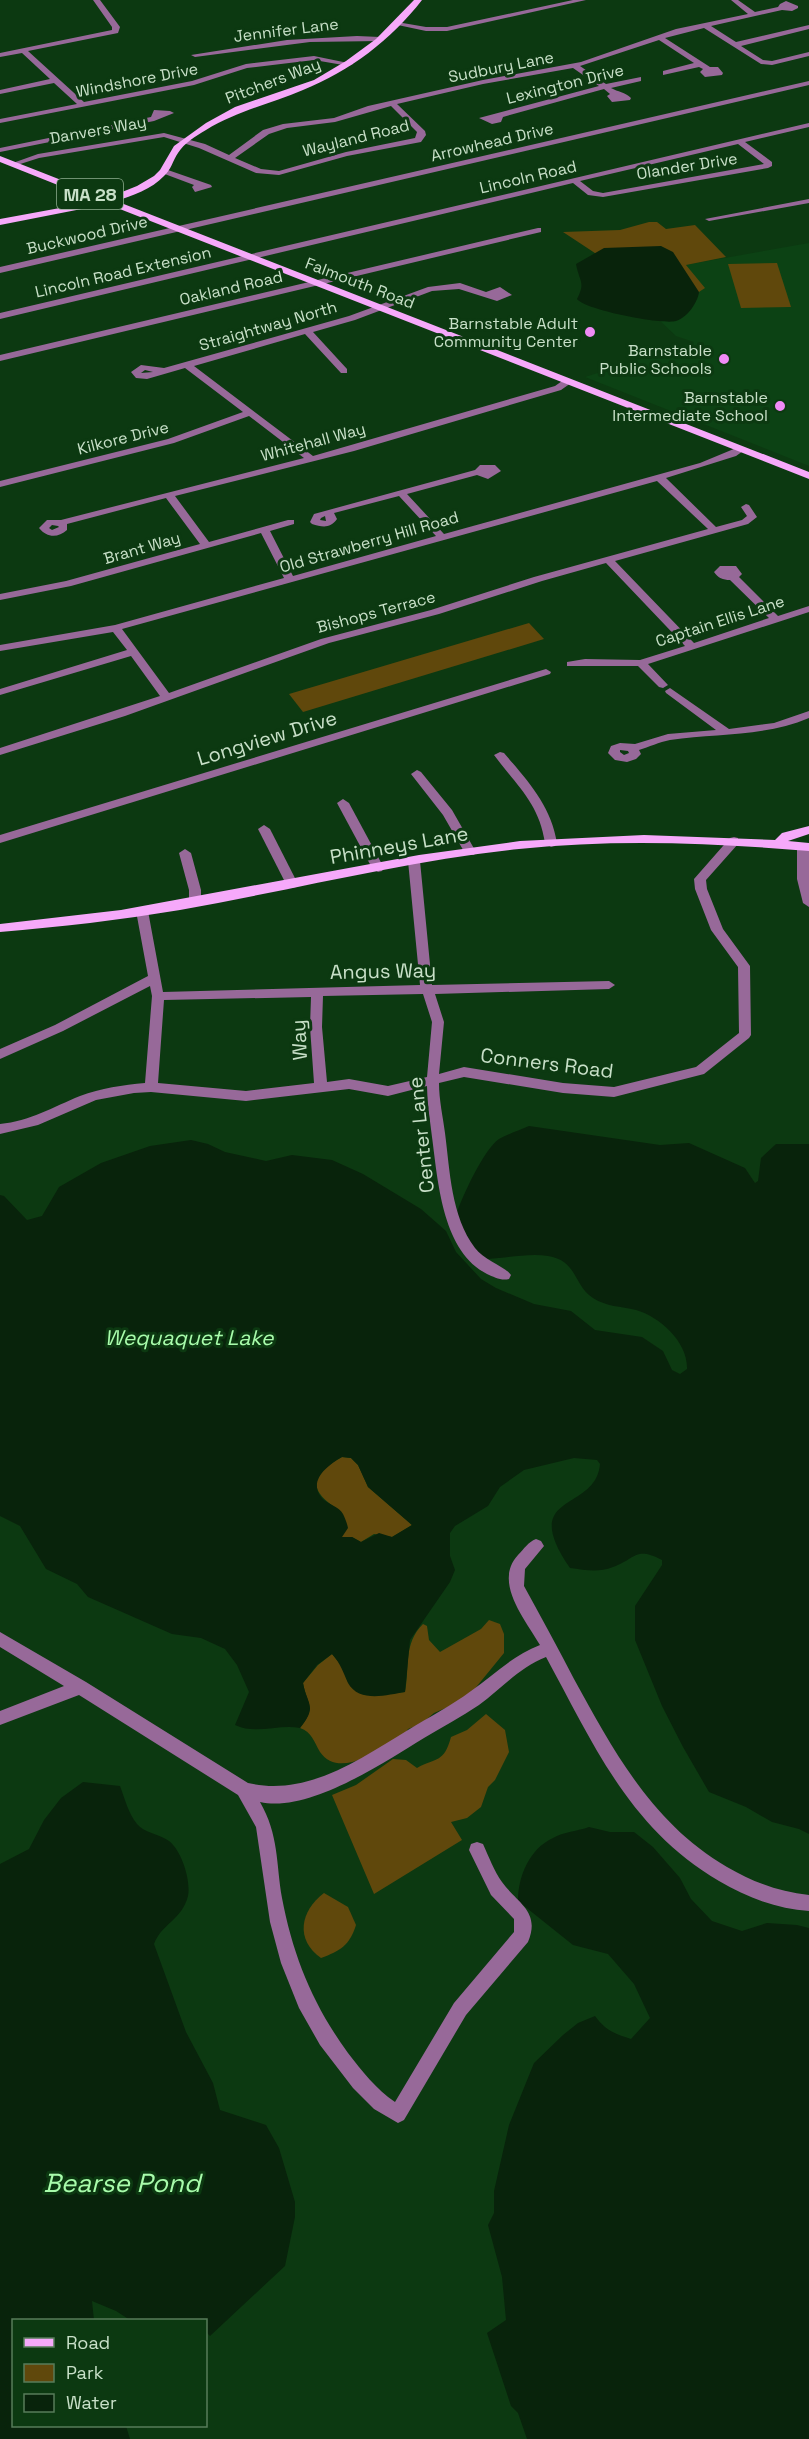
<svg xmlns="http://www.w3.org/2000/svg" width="809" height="2439" font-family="'Space Grotesk',sans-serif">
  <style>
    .built { fill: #0c4214 }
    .green { fill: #60480c }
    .water { fill: #08230b; fill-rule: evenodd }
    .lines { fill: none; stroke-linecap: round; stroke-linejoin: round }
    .minor { fill: #976999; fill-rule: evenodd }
    .major { fill: #f6a9fa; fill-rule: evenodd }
    .poi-dot { fill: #f08bf6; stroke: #0c3911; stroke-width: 2 }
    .labels { text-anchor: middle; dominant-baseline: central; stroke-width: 6; stroke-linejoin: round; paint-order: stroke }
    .far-street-label { font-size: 16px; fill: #c8e0c8; stroke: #0c3911 }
    .far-poi-label { font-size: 16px; fill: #c8e0c8; stroke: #0c3911; text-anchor: end }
    .shield { fill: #0c3911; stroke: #90ae91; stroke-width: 1.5 }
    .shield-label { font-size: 18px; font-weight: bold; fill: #c8e0c8 }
    .street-label { font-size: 20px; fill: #c8e0c8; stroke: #0c3911 }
    .water-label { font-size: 21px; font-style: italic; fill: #a8fcab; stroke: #0c3911 }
    .near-water-label { font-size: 26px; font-style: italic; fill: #a8fcab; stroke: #0c3911 }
  </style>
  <rect width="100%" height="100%" fill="#0c3911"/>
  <polygon class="built" points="809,243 809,466 585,377 694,342 676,336 658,319 685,265"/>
  <g class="green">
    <polygon points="649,222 657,222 666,229 695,225 726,257 686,265 705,288 658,319 604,259 563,232 620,230"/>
    <polygon points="777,263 791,307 741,308 728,264"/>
    <polygon points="529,623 544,639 303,712 289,694"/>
    <path d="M342,1457L351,1458L358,1465L368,1487L412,1525L392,1537L374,1534L361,1542L352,1537H342L339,1510C307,1490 310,1475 342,1457Z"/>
    <path d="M489,1620L500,1624L504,1634V1653L473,1691L455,1704L434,1713L421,1724L408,1729C404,1739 391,1743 382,1748C365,1759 335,1774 320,1752C314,1742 312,1732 300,1728C317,1706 307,1705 303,1683L318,1665L332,1654L342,1666L348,1682L381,1695L405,1692C410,1666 403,1644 423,1624L427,1626L429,1640L440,1652L481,1629Z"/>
    <path d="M486,1714L505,1730L509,1752L495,1780L488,1787L481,1807L467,1818L451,1822L462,1840L374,1894L332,1795L356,1785L393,1759L406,1760L417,1768C437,1757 444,1763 451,1737L467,1730Z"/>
    <path d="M324,1893L348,1907L356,1925C350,1945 340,1951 321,1958C295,1940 300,1911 324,1893Z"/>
  </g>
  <g class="water">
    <path d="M661,246L673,252L699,292C698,302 687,318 676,321C663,325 585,310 577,299C586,282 579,281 576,264L604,248Z"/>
    <path d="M529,1126L660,1145L689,1143L745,1168L755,1183L758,1181L761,1158L776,1144H809V1834L799,1829L772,1822L746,1807L709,1792L683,1747L662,1706L635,1640V1606L662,1565V1560C635,1546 636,1559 613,1567C598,1573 585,1570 570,1568C517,1491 596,1513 600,1464L597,1460L574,1458L524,1470L500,1487L488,1506L455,1526L450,1533V1556L455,1570L450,1582L410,1640L405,1692C387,1695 359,1703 348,1683C343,1672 341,1664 332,1654L317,1665L303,1683C307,1705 318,1706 300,1728C279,1724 255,1735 235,1725L249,1692L237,1665L225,1649L201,1638L172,1634L88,1597L77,1584L46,1569L20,1526L0,1516V1195L4,1196L27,1220L42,1216L59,1187L101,1163L150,1146L191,1140L208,1144L225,1152L266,1161L292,1155L332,1160L363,1174L421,1209L446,1231L456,1252L481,1279L496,1288L534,1304L571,1311L595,1330L642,1337L663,1351L672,1370L680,1374L687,1369C688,1342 660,1317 636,1310C620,1306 607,1307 593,1298C573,1285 578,1261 548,1256C529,1253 507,1258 488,1259C468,1255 463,1232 456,1215C462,1197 484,1149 499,1139C508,1134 520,1130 529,1126ZM342,1457L351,1458L358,1465L368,1487L412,1525L392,1537L379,1533L361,1542L352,1537H342L348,1528C347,1523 345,1518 343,1514C339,1507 330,1505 324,1500C306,1483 326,1466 342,1457Z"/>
    <path d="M83,1782L120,1786C125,1799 128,1813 137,1824C144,1833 160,1834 169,1841C182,1851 191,1881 188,1896C182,1920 162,1923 154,1944L186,2032L213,2083L220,2110L266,2125L279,2148L295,2202V2217L285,2266L210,2336L206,2332V2320H130L116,2311L92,2301L94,2320H14V2426H126L130,2439H0V1864L29,1849L44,1820L61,1798Z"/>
    <path d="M589,1827L610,1832H634L653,1847L680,1878L691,1899L712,1921L742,1931L767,1923L797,1925L809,1928V2439H527L518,2413L511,2406L487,2333L506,2320L502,2277L488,2225L494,2213V2191L509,2125L534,2063L563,2035L578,2023L595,2016C605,2030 615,2034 631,2039L650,2018L634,1984L608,1954L573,1945L518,1901C518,1877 529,1849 553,1838C563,1832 578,1831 589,1827Z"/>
  </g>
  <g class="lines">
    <g class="minor">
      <polygon points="93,0 100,0 120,27 118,33 28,51 84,102 192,81 246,64 314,56 353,64 349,66 314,60 247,68 194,85 0,123 0,119 77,104 54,83 0,94 0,90 50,79 22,53 0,57 0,53 112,30 112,27"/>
      <polygon points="573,0 586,0 447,31 426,31 393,24 397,22 426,27 447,27"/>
      <path d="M731,0H738L755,12L778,7L780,4L786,1L798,6V8L792,11L782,10L711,26L736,42L809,25V29L741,46L763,60L772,61L809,52V56L772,65L761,64L704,28L665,38L710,67H718L723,73L722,75L705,77L700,72L703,69L699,67L663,75V71L694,63L659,40L580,66L606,84L641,77V81L611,88C618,92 625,92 631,98L630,100L612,102L607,96L610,94L604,89L503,117L501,122L492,124L479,118L599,86L573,68L483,84L397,104L425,131L426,135L421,142L347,156L279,175L256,173L199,148L164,137L39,158L14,166L10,164L38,154L164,133L205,144L229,155L263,130L283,124L334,118L368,106L483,80L581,62L676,29L748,14ZM391,106L417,132L415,138L346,152L279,171L261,169L235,158L269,134L287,128L335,122Z"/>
      <polygon points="357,36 380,37 384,39 380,41 310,42 195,57 191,55 287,40"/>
      <polygon points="809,81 809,85 0,273 0,267"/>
      <polygon points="154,110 170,111 174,113 154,121 0,152 0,148 151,117"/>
      <path d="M809,123V127L745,142L772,162V166L768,168L603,197L588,195L573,183L0,319V313ZM738,144L764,164L603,193L593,191L580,181Z"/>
      <polygon points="165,169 211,185 212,187 195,192 192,187 194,185 162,173 162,169"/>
      <polygon points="809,199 809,203 709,221 705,219"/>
      <polygon points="538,228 541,228 541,232 0,361 0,355"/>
      <path d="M460,283L486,292L500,287L512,295L497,301L459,289L432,291L355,320L313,332L347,369V373H341L305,334L194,366L313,456L555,386L565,379H571V383L561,390L354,451L175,496L209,542L288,520H294V524L270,531L293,576L436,536L399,496L334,513L337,519C330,529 322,527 312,524L310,522L314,514L475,470L480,465H495L501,471L488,479L477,475L407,494L444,534L700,463L741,446L746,449L736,456L666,478L716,527L742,520L747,516L741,507L746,504L749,505L757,517L748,524L615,561L694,643L769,618L730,580C723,580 718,578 714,572L720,566H736L742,574L739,577L778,616L809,606V612L648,664L668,685L663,688L659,687L638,666H567V662L585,659L640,660L685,646L606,563L542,581L439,614L329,643L125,716L0,755V748L160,696L131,656L0,695V689L127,650L113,632L0,651V645L115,625L284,578L261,533L71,586L0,600V594L66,581L200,544L166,498L67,524V530C58,538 47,538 39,528L47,520H61L304,458L249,416L174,443L0,487V481L168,439L243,412L185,368L147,379L136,378L131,372L141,365L164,368L349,316L428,287ZM145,370L153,372L141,373ZM657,481L708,529L534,577L431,610L321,639L169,693L122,629ZM325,516L326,521L320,520L321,518ZM52,525L58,526L59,527L52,530L49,528Z"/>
      <polygon points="546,669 551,672 550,674 0,843 0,835"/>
      <path d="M670,688L729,729L774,723L809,711V718C764,737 717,733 670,740C659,742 649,747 639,750L641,754L636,759L627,762L615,760L608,753L611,746L620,743L635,744L668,734L716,730L666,693L665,691ZM620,750L628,751L629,753L624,755L620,752Z"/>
      <path d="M500,752L504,753C528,781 551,806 557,843L555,846L551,847L545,843C539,803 517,786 494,755Z"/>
      <polygon points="417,770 421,772 452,810 476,852 474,855 466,855 443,815 411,774"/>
      <polygon points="343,799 349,803 384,868 382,871 378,872 372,868 337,803"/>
      <polygon points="264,825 270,829 298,884 296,887 292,888 286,884 258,829"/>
      <path d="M734,837L738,838V844L706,880L707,889L723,929L750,966L751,1035L749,1038L704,1074L614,1097L563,1093L464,1077L439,1083C439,1100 443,1117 445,1133C450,1171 451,1216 475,1248C484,1260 507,1268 511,1275L509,1279C501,1281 494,1277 487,1274C442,1251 438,1181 432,1137C430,1120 427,1103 427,1086L388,1096L349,1089L246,1101L151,1092L134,1093L96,1100L38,1125L0,1134V1124C30,1121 53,1107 80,1096C101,1088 123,1085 145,1083L152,996L150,986L63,1031L0,1059V1049L55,1025L148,976L136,911L138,908H146L148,911L163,992L420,985L408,861L414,857L420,861L432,985L609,981L615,985L609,989L435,994L444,1022L439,1074L464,1067L563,1083L614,1087L696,1067L739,1033L738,967L711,930L695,889L694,879L730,838ZM423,994L432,1022L427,1077L388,1086L349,1079L327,1082L322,1027L323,996ZM311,997L310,1027L314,1083L246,1091L158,1083L164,1000Z"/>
      <polygon points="803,843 809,847 809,907 803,903 797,879 797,847"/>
      <polygon points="185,849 191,853 201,890 201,902 195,906 189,902 189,890 179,853"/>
      <path d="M536,1539L541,1541L544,1546L525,1569L524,1586C541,1617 558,1648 574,1679C614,1752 653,1824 727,1867C753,1882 779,1892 809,1895V1911C777,1909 746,1897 719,1881C629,1828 594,1745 546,1657C520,1667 501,1689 479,1705C461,1717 442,1727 424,1738C383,1763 309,1813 260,1802C279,1835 276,1863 282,1898C293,1956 313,2005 348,2053C362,2071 376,2089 395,2102L454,2003L514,1932V1919L491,1895L469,1850L471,1844L477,1842L483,1844C489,1857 494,1871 502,1882C517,1903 541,1911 528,1942L466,2015L404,2120L398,2123L374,2109L353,2088L320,2045L299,2008L281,1963L270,1922L256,1827L238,1795L79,1695L0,1725V1711L64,1686L0,1647V1632L86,1682L248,1783C307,1797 360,1759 408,1730C429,1717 451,1706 471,1691C494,1675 513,1655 540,1645C525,1619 493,1582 518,1555C524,1549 528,1542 536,1539Z"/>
    </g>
    <g class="major">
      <path d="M414,0H422C391,40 350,71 303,90C270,104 237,111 206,130C196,136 184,143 178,153C173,160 171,170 164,176C152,189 132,196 116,201L809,472V479L107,204L0,225V219L98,201L0,162V156L107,198L137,186L154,176L160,170L174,146L206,123L235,107L314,80L346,61L376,39Z"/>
      <path d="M809,826V834L788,841L809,843V851C713,843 616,839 519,849C405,861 293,890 180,910C120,920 60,927 0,932V924L121,910L419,855L520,841L644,835L775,840L782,833Z"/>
    </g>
  </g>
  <g class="poi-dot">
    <circle cx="590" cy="332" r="6"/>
    <circle cx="724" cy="359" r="6"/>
    <circle cx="780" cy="406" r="6"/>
  </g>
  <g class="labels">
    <g class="far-street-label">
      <text transform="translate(286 30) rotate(-7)">Jennifer Lane</text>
      <text transform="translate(501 67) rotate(-11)">Sudbury Lane</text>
      <text transform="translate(137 80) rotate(-11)">Windshore Drive</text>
      <text transform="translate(273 81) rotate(-21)">Pitchers Way</text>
      <text transform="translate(565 84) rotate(-14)">Lexington Drive</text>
      <text transform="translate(98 130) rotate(-10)">Danvers Way</text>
      <text transform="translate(356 138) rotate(-14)">Wayland Road</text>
      <text transform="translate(492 142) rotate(-13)">Arrowhead Drive</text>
      <text transform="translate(687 166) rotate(-9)">Olander Drive</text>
      <text transform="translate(528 177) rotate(-13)">Lincoln Road</text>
      <text transform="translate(87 235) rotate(-13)">Buckwood Drive</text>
      <text transform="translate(123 272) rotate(-13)">Lincoln Road Extension</text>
      <text transform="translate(360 283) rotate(21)">Falmouth Road</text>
      <text transform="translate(231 288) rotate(-13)">Oakland Road</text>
      <text transform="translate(268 326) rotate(-16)">Straightway North</text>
      <text transform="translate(123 438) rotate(-14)">Kilkore Drive</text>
      <text transform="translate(313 442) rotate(-15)">Whitehall Way</text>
      <text transform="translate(369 542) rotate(-16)">Old Strawberry Hill Road</text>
      <text transform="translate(142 548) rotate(-16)">Brant Way</text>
      <text transform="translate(376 612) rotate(-15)">Bishops Terrace</text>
      <text transform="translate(720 621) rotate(-18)">Captain Ellis Lane</text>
    </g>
    <g class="far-poi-label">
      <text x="578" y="323">Barnstable Adult<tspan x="578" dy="18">Community Center</tspan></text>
      <text x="712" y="350">Barnstable<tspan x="712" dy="18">Public Schools</tspan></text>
      <text x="768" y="397">Barnstable<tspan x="768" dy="18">Intermediate School</tspan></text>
    </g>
    <rect class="shield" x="57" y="179" width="66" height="30" rx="4.5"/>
    <g class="shield-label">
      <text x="90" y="194">MA 28</text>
    </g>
    <g class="street-label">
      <text transform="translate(267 738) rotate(-17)">Longview Drive</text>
      <text transform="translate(399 845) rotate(-10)">Phinneys Lane</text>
      <text transform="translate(383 971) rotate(-1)">Angus Way</text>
      <text transform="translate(299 1040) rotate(-93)">Way</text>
      <text transform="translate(547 1063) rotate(7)">Conners Road</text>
      <text transform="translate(421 1135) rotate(-96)">Center Lane</text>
    </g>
    <g class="water-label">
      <text x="189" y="1337">Wequaquet Lake</text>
    </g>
    <g class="near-water-label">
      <text x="122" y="2183">Bearse Pond</text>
    </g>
  </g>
  <rect x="12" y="2319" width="195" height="108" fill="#0c3911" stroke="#577c5a" stroke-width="1.5"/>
  <rect x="24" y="2338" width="30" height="9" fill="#f6a9fa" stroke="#577c5a" stroke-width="1.5"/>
  <text x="66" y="2349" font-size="18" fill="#c8e0c8">Road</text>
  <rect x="24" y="2364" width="30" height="18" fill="#60480c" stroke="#577c5a" stroke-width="1.5"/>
  <text x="66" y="2379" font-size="18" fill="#c8e0c8">Park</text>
  <rect x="24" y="2394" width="30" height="18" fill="#08230b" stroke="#577c5a" stroke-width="1.5"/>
  <text x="66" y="2409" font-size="18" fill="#c8e0c8">Water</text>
</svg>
